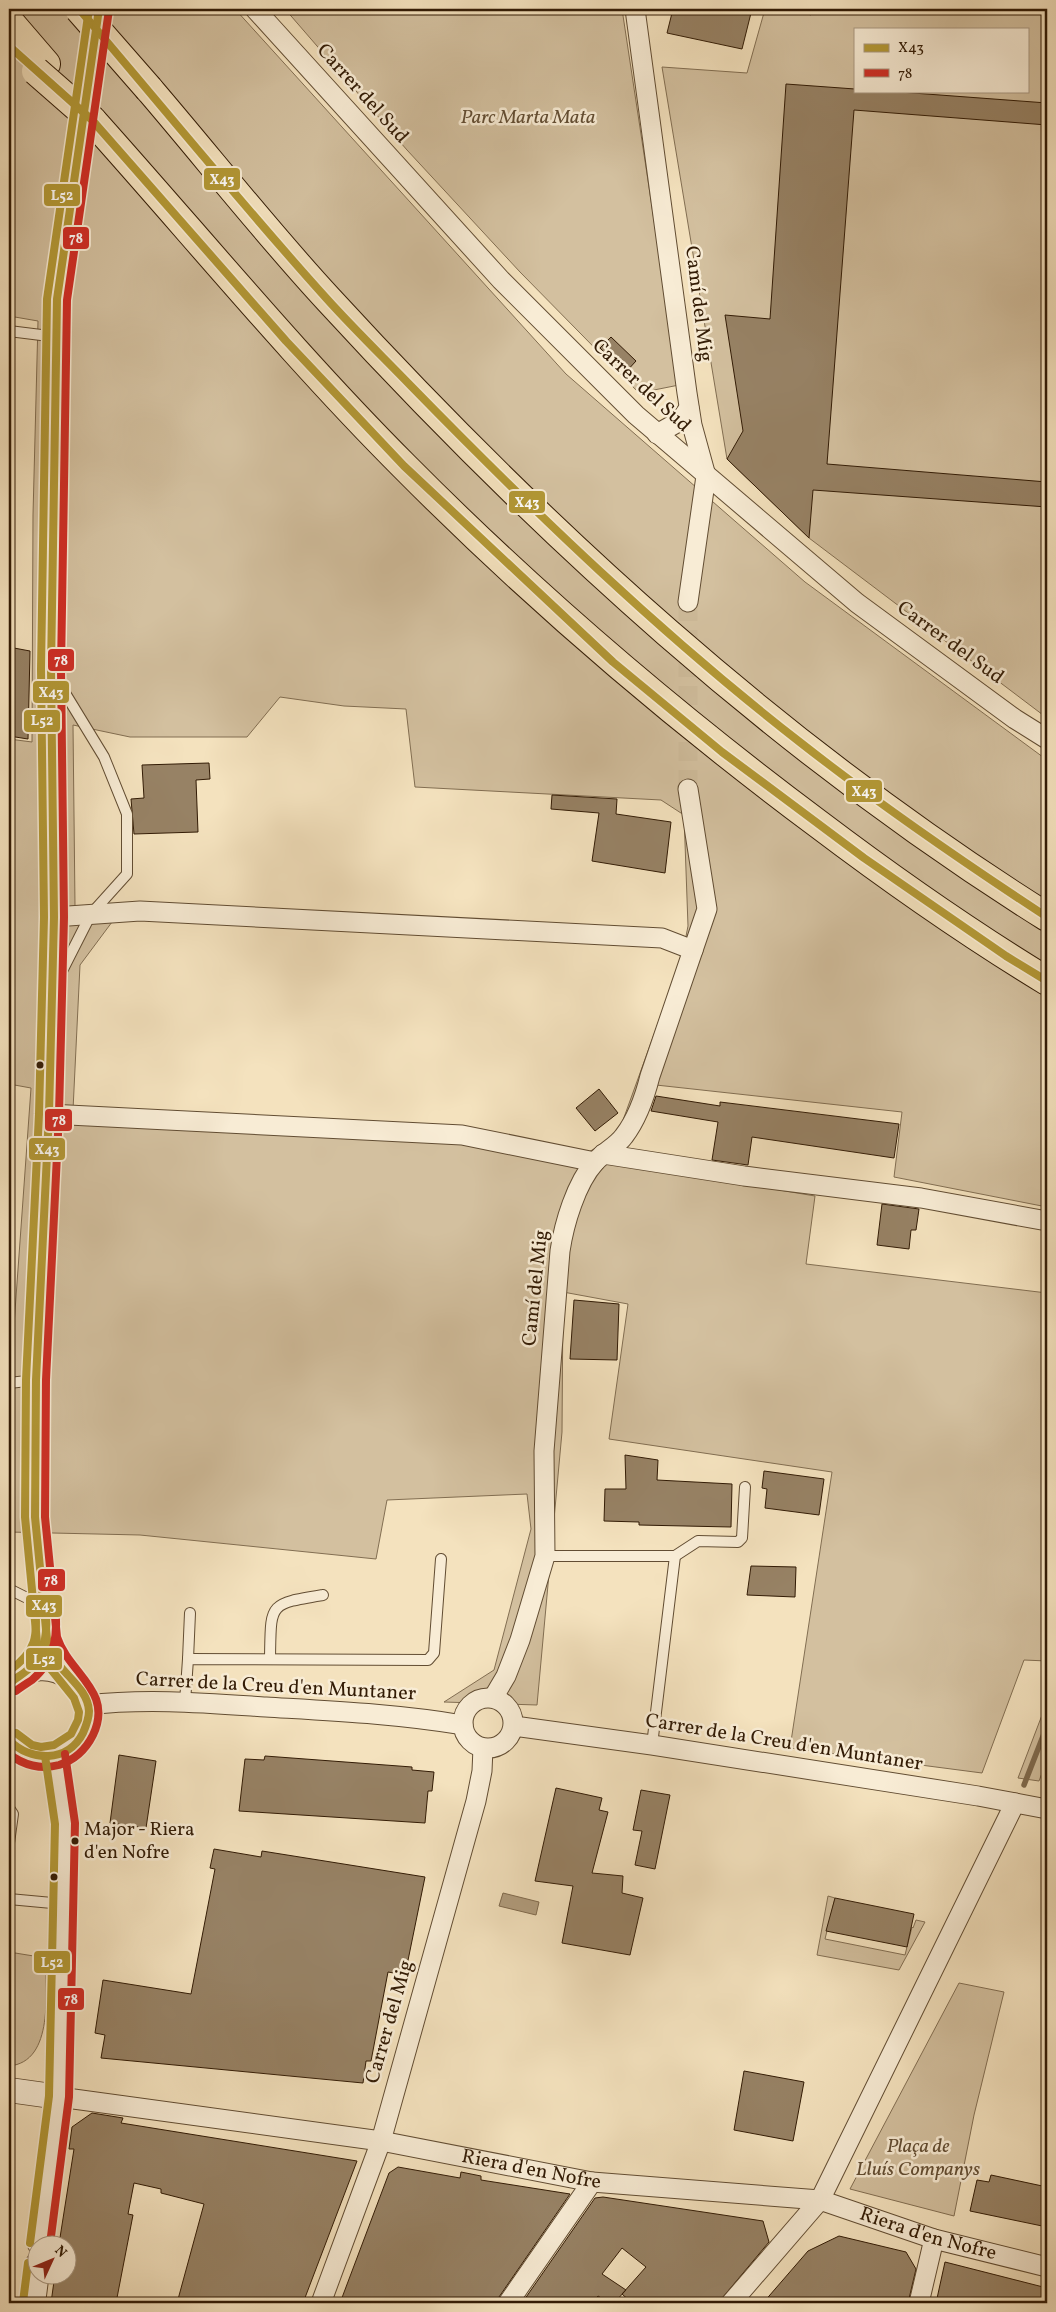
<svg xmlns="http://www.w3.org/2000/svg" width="1056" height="2312" font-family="Vollkorn,serif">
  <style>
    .green { fill: #d3c09f; stroke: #826e52; fill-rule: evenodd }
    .water { fill: #b29e7f; stroke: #7f6a4e }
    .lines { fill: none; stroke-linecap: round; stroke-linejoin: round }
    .stream { stroke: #7f6a4e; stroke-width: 5.5 }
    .building { fill: #978265; stroke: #321b05 }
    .minor-tunnel { stroke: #cdba99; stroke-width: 19; stroke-dasharray: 19 9; stroke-linecap: butt }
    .service-casing { stroke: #624d33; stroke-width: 12 }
    .minor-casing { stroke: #624d33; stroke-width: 21 }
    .tertiary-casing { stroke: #624d33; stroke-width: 26 }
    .motorway-casing { stroke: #321b05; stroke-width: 30 }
    .service { stroke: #f8ecd5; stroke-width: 10 }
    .minor { stroke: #f8ecd5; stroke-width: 19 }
    .tertiary { stroke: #f8ecd5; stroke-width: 24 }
    .motorway { stroke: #f4e2be; stroke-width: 28 }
    .motorway-bridge-casing { stroke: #321b05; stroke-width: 30; stroke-linecap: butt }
    .motorway-bridge { stroke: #f4e2be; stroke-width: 28 }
    .bus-1-casing { stroke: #f8ecd5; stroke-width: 11 }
    .bus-2-casing { stroke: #f8ecd5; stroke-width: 11 }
    .bus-3-casing { stroke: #f8ecd5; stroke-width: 11 }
    .bus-1 { stroke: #b39835; stroke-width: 8 }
    .bus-2 { stroke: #d02e26; stroke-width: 8 }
    .bus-3 { stroke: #b39835; stroke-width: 8 }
    .bus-dot { fill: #321b05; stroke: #f8ecd5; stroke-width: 2 }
    .labels { text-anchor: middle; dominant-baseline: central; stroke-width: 5; stroke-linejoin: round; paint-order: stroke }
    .bus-label { font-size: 19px; fill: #321b05; stroke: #f8ecd5; text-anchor: start }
    .street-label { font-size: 20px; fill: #321b05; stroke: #f8ecd5 }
    .park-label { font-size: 20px; font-style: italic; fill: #624d33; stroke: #f8ecd5 }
    .line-badge { stroke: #f8ecd5; stroke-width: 2 }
    .badge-label { font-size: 14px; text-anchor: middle; font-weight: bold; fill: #fff }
  </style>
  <rect width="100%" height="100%" fill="#f4e2be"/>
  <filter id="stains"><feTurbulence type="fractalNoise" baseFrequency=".004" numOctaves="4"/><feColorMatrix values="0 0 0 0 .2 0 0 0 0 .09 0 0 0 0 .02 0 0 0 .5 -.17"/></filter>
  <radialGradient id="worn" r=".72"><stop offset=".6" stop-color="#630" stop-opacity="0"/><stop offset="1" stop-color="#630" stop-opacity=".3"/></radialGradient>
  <g class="green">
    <path d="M9,9H235L566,374L805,582L1047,760V1207L894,1177L902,1112L656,1085L618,1163L815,1196L806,1264L1047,1293V1661L1024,1660L982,1773L790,1748L832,1472L609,1439L628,1304L563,1292L562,1432L537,1705L444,1702L494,1670L531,1529L527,1494L387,1500L376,1559L140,1535L9,1532V1395L31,1088L9,1084V739L32,742L33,515L38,321L9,316ZM280,697L344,706L406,709L415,787L661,800L684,815L688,926L682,957L618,1134L584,1155L73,1110L80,965L115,918L114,904L75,906L73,725L130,737H247Z"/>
    <polygon points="285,9 622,9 679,385 639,393 520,272 407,150"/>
    <path d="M765,9H790L811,15L812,9H1047V718L809,538L727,459L662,67L747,73ZM855,29H1027V91H855Z"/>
    <polygon points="1047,1702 1047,1760 1039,1781 1018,1778"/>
    <polygon points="828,1896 835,1898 825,1939 905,1955 912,1927 913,1928 916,1920 925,1922 899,1970 817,1955"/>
    <path d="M9,1952L46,1958C45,1990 55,2062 9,2066Z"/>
    <polygon points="959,1983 1004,1992 974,2115 954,2216 850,2189"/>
  </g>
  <polygon class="water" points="503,1893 539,1902 536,1915 499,1906"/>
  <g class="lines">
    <polyline class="stream" points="1024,1785 1047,1726"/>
  </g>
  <g class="building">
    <polygon points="673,9 752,9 742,49 667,33"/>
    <polygon points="786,84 855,89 855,91 886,91 1047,103 1047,125 854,110 827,464 1047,482 1047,507 813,490 809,538 727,459 743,431 725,315 770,319"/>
    <polygon points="611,337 636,361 625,373 600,348"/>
    <polygon points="14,648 30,651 28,739 9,736 9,704 13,705"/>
    <polygon points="209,763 210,779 196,780 198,832 134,834 131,799 144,798 142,765"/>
    <polygon points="552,795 617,799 616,814 671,822 665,873 592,861 599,813 551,809"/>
    <polygon points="599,1089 618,1113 595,1131 576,1108"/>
    <polygon points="656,1096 720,1106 720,1102 899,1124 894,1158 752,1137 748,1165 712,1160 718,1122 651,1111"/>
    <polygon points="882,1204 919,1209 916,1230 911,1230 909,1249 877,1245"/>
    <polygon points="574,1300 619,1304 617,1360 570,1359"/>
    <polygon points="625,1455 658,1460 657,1480 732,1484 731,1527 639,1525 639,1522 604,1521 605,1489 626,1489"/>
    <polygon points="764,1471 824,1479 819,1515 765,1508 767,1489 762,1488"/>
    <polygon points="751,1566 796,1567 795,1597 747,1595"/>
    <polygon points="119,1755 156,1761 146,1828 110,1823"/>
    <polygon points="265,1756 412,1767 412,1770 434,1772 432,1791 428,1791 425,1823 239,1811 245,1759 264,1760"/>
    <polygon points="556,1788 602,1798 599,1810 608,1812 592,1873 623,1876 622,1893 643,1898 630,1955 562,1943 573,1886 535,1881"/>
    <polygon points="641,1790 670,1795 655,1869 635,1865 642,1831 633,1830"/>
    <polygon points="214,1849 261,1857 262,1851 425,1877 405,1975 388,1972 371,2061 366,2061 363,2083 101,2058 105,2035 95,2033 103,1980 191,1994 215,1869 210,1868"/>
    <polygon points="835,1898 914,1914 907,1947 826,1931"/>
    <polygon points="744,2071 804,2082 793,2141 734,2130"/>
    <polygon points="92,2113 123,2118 121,2123 357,2161 303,2303 177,2303 204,2204 161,2193 161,2189 134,2183 128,2214 133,2215 116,2303 51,2303 55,2274 68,2274 68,2244 59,2244 74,2149 69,2149 72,2127"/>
    <polygon points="398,2167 460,2178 461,2172 481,2176 481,2180 570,2194 499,2297 497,2303 340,2303 389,2173"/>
    <polygon points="991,2175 1047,2187 1047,2227 970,2211 977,2180 989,2182"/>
    <polygon points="603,2197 763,2221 769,2242 718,2303 632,2303 622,2294 646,2267 622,2248 602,2274 626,2290 614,2303 609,2303 598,2296 592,2303 522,2303 595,2198"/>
    <polygon points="839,2236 906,2252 916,2269 908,2303 763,2303 808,2251"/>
    <polygon points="945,2262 1047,2288 1047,2303 936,2303"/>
  </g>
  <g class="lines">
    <polyline class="minor-tunnel" points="688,789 688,602"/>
    <g class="service-casing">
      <g id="service">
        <polyline points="9,331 57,337"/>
        <polyline points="57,680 104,757 127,814 127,874 91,914 58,979"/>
        <polyline points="9,1383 36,1380"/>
        <polyline points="545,1556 675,1556 698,1541 738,1542 742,1538 745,1487"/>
        <polyline points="9,1589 25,1597 43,1597"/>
        <path d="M270,1658C271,1603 268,1604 323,1595"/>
        <polyline points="188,1659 190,1613"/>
        <polyline points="185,1702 188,1659 428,1660 434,1653 441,1559"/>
        <polyline points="652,1745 675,1556"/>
        <polyline points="9,1808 13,1814 9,1843"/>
        <polyline points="9,1899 63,1904"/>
      </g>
    </g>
    <g class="minor-casing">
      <g id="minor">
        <polyline points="255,9 501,280 636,415 857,603 1015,719 1047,739"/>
        <polyline points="635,9 687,393 692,425 706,476 688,602"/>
        <polyline points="657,434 680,421 689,408"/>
        <polyline points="54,917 140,911 662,938 693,950"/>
        <polyline points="49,1114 462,1135 595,1162"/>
        <polyline points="603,1154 744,1176 921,1198 1047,1221"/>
        <circle cx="488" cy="1723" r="25"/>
        <path d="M493,1698L506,1676L520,1640L545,1556L544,1451L560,1251C564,1224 576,1183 595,1162C604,1152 617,1146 624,1136C637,1119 645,1096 650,1076L707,909L688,789"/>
        <path d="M87,1705C147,1698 206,1703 266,1707C332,1711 398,1714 463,1725"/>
        <polyline points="514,1726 652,1745 978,1796 1047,1809"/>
        <path id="s1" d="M59,2097L381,2141L592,2182L820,2200L934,2239L1047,2267"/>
        <polyline points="321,2303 381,2141 476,1801 482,1771 483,1748"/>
        <polyline points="508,2303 592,2182"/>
        <polyline points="731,2303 820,2200 1015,1803"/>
        <polyline points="919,2303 934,2239"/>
      </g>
    </g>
    <g class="tertiary-casing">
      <g id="tertiary">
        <polyline points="70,1676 53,1657 47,1639 35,1517 36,1380 49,1114 54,917 51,669 57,299 99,9"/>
        <path d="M9,1684C46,1643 110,1690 81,1736C75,1746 65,1753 54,1756C36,1760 20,1753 9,1740"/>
        <polyline points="9,2090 59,2097"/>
        <polyline points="40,2244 59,2097 65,1823 55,1755"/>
        <polyline points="33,2303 38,2264"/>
      </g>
    </g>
    <g class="motorway-casing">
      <g id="motorway">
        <polyline points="9,21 46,64"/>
        <path d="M149,89C209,159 266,232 329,300C543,533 779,749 1047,917"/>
        <path d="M92,120C196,236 295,357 405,467C533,596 671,714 817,823C891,879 968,933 1047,981"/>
      </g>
    </g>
    <use href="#service" class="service"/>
    <use href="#minor" class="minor"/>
    <use href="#tertiary" class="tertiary"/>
    <use href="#motorway" class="motorway"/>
    <g class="motorway-bridge-casing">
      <g id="motorway-bridge">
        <polyline points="79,9 149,89"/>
        <polyline points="36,71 92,120"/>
      </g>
    </g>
    <use href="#motorway-bridge" class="motorway-bridge"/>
    <g class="bus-1-casing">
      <g id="bus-1">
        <path d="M79,9C162,106 242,205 327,299C354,329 383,357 411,386C534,512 662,635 801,743C880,805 963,862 1047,917"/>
        <polyline points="9,46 92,120 286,341 404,466 613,662 722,752 864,858 1006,956 1047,981"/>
        <path d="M9,1684C14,1679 20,1676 25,1672C48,1654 48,1629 45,1602"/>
        <path d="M9,1740C30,1762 68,1763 83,1733C86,1726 89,1719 89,1711C88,1692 71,1680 60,1666C54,1658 50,1649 47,1639L35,1517L36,1380L49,1114L54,917L51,669L57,299L99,9"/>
      </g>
    </g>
    <g class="bus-2-casing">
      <g id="bus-2">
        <path d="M16,1691C21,1687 26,1684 32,1680C57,1659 58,1631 55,1601"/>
        <path d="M9,1754C23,1765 41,1770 59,1765C75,1760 86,1749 93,1735C114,1691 69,1674 57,1637L45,1517L46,1380L59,1114L64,917L61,669L67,300L109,10"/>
        <polyline points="50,2244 69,2097 75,1823 65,1754"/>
      </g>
    </g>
    <g class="bus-3-casing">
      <g id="bus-3">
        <path d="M9,1671C37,1651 38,1636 35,1603"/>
        <polyline points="16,1733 32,1745 41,1747 54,1745 71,1734 78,1720 79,1712 74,1698 45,1662 37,1642 25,1517 26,1380 39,1114 44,917 41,669 47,299 89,9"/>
        <polyline points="30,2243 49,2096 55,1824 45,1756"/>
        <polyline points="23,2302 28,2263"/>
      </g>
    </g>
    <use href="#bus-1" class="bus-1"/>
    <use href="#bus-2" class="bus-2"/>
    <use href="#bus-3" class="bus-3"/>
  </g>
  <g class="bus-dot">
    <circle cx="40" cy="1065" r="4.5"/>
    <circle cx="75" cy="1841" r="4.5"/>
    <circle cx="54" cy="1877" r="4.5"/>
  </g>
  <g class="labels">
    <g class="bus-label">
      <text x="84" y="1830">Major - Riera<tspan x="84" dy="23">d'en Nofre</tspan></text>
    </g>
    <g class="street-label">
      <text transform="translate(362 94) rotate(48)">Carrer del Sud</text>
      <text transform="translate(698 304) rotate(83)">Camí del Mig</text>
      <text transform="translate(641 386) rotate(43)">Carrer del Sud</text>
      <text transform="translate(950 643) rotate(36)">Carrer del Sud</text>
      <text transform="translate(536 1288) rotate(-84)">Camí del Mig</text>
      <text transform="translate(276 1687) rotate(3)">Carrer de la Creu d'en Muntaner</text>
      <text transform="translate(784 1743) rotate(9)">Carrer de la Creu d'en Muntaner</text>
      <text transform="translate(390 2022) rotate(-74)">Carrer del Mig</text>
      <text stroke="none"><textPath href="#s1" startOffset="478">Riera d'en Nofre</textPath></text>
      <text stroke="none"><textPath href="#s1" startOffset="882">Riera d'en Nofre</textPath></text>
    </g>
    <g class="park-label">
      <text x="528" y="118">Parc Marta Mata</text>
      <text x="918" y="2147">Plaça de<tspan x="918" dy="23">Lluís Companys</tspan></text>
    </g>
  </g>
  <g class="line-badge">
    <rect x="203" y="167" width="38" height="24" rx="5" fill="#b39835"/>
    <rect x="43" y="183" width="38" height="24" rx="5" fill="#b39835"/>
    <rect x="62" y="226" width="28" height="24" rx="5" fill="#d02e26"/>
    <rect x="508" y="490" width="38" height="24" rx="5" fill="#b39835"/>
    <rect x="47" y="648" width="28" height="24" rx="5" fill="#d02e26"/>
    <rect x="32" y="680" width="38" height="24" rx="5" fill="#b39835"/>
    <rect x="23" y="709" width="38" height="24" rx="5" fill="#b39835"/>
    <rect x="845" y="779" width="38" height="24" rx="5" fill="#b39835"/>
    <rect x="44" y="1108" width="29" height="24" rx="5" fill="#d02e26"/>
    <rect x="28" y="1137" width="38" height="24" rx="5" fill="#b39835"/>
    <rect x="37" y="1568" width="29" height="24" rx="5" fill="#d02e26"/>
    <rect x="25" y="1594" width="38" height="24" rx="5" fill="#b39835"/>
    <rect x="25" y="1647" width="38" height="24" rx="5" fill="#b39835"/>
    <rect x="33" y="1950" width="38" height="24" rx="5" fill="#b39835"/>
    <rect x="57" y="1987" width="28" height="24" rx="5" fill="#d02e26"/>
  </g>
  <g class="badge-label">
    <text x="222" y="184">X43</text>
    <text x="62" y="200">L52</text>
    <text x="76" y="243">78</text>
    <text x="527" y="507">X43</text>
    <text x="61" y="665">78</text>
    <text x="51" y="697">X43</text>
    <text x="42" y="725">L52</text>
    <text x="864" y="796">X43</text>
    <text x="59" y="1125">78</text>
    <text x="47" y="1154">X43</text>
    <text x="51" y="1585">78</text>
    <text x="44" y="1610">X43</text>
    <text x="44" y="1664">L52</text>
    <text x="52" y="1967">L52</text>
    <text x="71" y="2004">78</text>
  </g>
  <rect width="1056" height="2312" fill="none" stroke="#f4e2be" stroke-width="30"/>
  <rect x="10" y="10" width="1036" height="2292" fill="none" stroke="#321b05" stroke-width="2.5"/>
  <rect x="15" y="15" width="1026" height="2282" fill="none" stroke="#321b05"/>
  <rect x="854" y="28" width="175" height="65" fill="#f8ecd5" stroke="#a99882"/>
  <rect x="864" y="44" width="25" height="8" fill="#b39835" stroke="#a99882"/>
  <text x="898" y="52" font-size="15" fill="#321b05">X43</text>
  <rect x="864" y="69" width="25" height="8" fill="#d02e26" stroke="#a99882"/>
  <text x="898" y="78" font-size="15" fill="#321b05">78</text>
  <g transform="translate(52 2260) rotate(46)"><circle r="24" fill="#f8ecd5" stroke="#a99882"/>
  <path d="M0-4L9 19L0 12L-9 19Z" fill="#8f2418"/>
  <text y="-8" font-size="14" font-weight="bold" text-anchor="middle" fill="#321b05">N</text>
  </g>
  <rect width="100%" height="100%" filter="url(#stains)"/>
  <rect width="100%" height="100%" fill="url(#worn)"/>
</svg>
